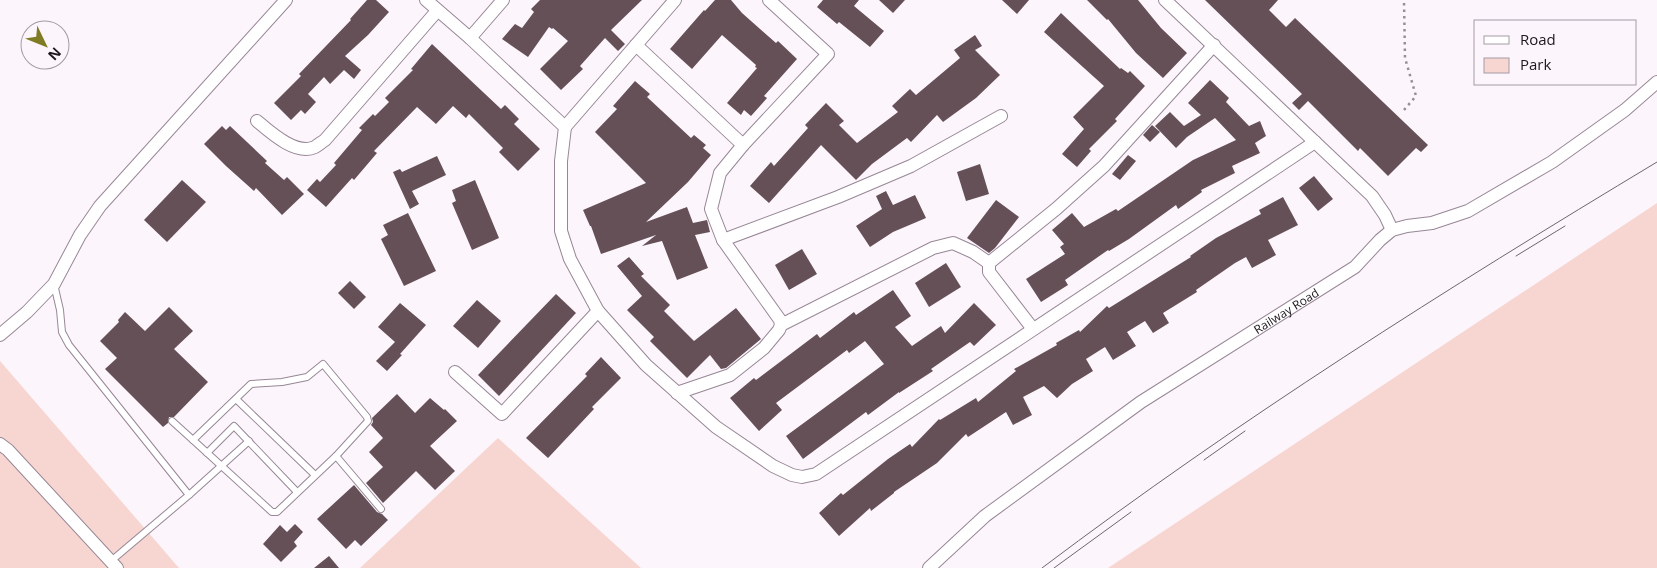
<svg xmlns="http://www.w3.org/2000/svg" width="1657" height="568" font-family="'Open Sans',sans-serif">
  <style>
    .green { fill: #f7d6d2 }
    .building { fill: #655057 }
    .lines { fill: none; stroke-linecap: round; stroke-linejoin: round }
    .service-casing { stroke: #978796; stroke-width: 8 }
    .minor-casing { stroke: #978796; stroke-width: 14 }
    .path { stroke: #978f96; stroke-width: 2.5; stroke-dasharray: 2.5 4; stroke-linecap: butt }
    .service { stroke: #fff; stroke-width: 6 }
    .minor { stroke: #fff; stroke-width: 12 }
    .tram { stroke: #6e666d; stroke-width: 1 }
    .labels { text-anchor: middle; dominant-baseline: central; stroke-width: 5; stroke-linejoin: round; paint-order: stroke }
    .street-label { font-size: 12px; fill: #1e171d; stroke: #fdf5fc }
  </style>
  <rect width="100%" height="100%" fill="#fdf5fc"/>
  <g class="green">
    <polygon points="1657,203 1657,568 1108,568"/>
    <polygon points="0,361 179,568 0,568"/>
    <polygon points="498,438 641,568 360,568"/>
  </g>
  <g class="building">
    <polygon points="367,0 376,0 389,12 368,35 345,56 361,70 354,79 344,70 330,84 324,77 308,94 316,102 305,114 301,110 291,120 274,103 301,76 299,74 351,20 350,19"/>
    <polygon points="540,0 642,0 611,30 625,44 618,51 605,38 580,66 583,69 561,90 540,69 568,41 553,28 552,29 549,27 528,57 502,39 515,24 522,28 534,12 531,9"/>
    <polygon points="715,0 731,0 742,13 776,43 778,41 797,59 764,96 767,98 751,116 744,110 741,115 727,103 757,68 755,67 756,65 722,35 692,69 670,49 704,10 705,11"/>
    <polygon points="823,0 859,0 854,6 884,31 870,47 839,22 837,24 817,7"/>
    <polygon points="879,0 905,0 893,13"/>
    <polygon points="1002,0 1029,0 1017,14"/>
    <polygon points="1087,0 1138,0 1161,28 1187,53 1163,78 1136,53 1108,19 1107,20"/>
    <polygon points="1205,0 1278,0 1269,10 1286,27 1295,18 1428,145 1421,152 1416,148 1388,176 1360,148 1358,151 1308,101 1299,110 1292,103 1302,94"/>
    <polygon points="1061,13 1120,69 1121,68 1128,73 1130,71 1145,86 1115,119 1117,121 1089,149 1091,151 1077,167 1062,154 1084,129 1073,117 1104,86 1044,32"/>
    <polygon points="975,35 982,46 975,50 1000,75 976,98 943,122 937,115 911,142 907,138 872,164 856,180 821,145 769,203 750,186 771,162 774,166 808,128 805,125 826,103 844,121 839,125 857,143 898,112 892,106 910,89 916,95 960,58 954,50"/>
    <polygon points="432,44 501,109 505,105 519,119 514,124 540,149 518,171 499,152 503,148 469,114 466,118 453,106 436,124 417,107 374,151 377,153 354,180 352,178 326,207 307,190 317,179 320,182 336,165 334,163 362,130 359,128 373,114 375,116 389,102 385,98 413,70 411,69"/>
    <polygon points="1210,80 1229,98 1226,102 1249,126 1260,121 1266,136 1255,143 1260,153 1232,166 1235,173 1201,190 1202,192 1178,209 1176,205 1129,239 1109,251 1108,250 1065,280 1068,285 1041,302 1026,279 1065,254 1060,247 1064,244 1052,230 1072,213 1084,227 1116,209 1118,211 1193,160 1236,140 1215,118 1187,137 1176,148 1155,126 1170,112 1184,126 1201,115 1188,103"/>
    <polygon points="635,81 650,94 647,97 691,138 694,135 706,145 703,148 711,155 688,182 646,222 687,207 693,223 707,220 710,232 695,235 708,268 677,280 662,241 642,246 656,235 601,254 591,226 590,226 583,210 646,183 595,132 617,109 613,106"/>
    <polygon points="1152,125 1160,132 1150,142 1143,135"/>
    <polygon points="222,126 226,130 230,126 267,161 265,163 284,180 287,177 304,194 282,215 256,188 254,191 226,166 204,144"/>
    <polygon points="1128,155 1136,161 1120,180 1112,174"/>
    <polygon points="437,156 446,175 412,191 419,204 410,209 393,172 400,169 402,172"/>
    <polygon points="980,164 989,194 966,201 957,172"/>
    <polygon points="1314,176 1333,199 1318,211 1299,188"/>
    <polygon points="182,180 206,202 167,242 144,220"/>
    <polygon points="475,180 499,238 472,250 452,203 456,201 452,190"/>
    <polygon points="886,191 893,205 915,195 926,218 893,232 870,247 856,226 882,209 876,196"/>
    <polygon points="1283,197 1298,225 1268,240 1276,255 1252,268 1246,257 1235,263 1196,290 1197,292 1163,313 1169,323 1153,333 1145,321 1127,332 1136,346 1113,360 1105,347 1086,359 1093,371 1072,384 1057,398 1044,386 1023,397 1032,415 1013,425 1006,412 968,437 966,434 937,463 894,492 894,493 871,511 870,508 839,536 819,513 841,493 843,495 888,459 910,444 912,447 939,419 940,420 976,398 978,402 1016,371 1014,369 1057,345 1056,343 1079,330 1080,332 1107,306 1109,308 1191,257 1190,256 1216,238 1261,214 1259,210"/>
    <polygon points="996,200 1019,217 995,248 989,253 967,238"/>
    <polygon points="408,213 436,271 404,286 381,239 388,235 383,225"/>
    <polygon points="802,249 817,274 789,290 775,265"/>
    <polygon points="629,257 644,274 641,276 670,305 664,311 694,341 736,308 761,339 726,368 721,369 710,355 687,378 650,341 654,337 627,310 642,296 617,266"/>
    <polygon points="946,263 961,287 929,307 915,283"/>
    <polygon points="350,281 366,297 354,309 338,293"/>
    <polygon points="893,290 911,316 895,327 912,346 941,326 945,333 974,303 996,325 974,346 970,342 931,369 933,371 899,393 899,392 868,415 866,412 803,459 786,436 884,364 865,341 849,353 847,350 776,403 782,410 759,431 730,398 754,378 756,380 817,334 820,338 854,312 856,315"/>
    <polygon points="556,294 576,313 499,396 478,375"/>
    <polygon points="477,300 501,321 478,348 453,326"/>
    <polygon points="400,303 426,325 400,354 402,355 387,371 376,361 395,342 378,327"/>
    <polygon points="169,307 193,331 174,349 208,382 174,417 169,417 168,423 163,427 105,369 117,358 100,341 119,322 118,320 125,312 145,331"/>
    <polygon points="601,357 621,378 592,407 594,409 548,458 526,438 587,376 585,374"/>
    <polygon points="397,394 415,413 430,398 444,410 445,409 457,421 430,446 455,471 435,490 416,471 383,503 366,483 383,467 369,452 383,438 371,425 373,422 372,418"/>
    <polygon points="354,485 377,512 382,514 388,520 361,546 355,540 346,549 317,519"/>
    <polygon points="295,524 303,532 294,542 297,546 281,562 263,544 280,525 287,532"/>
    <polygon points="329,556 339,568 314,568"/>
  </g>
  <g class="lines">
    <g class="service-casing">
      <g id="service">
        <polyline points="54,284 60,310 62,332 69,345 189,495"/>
        <polygon points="323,364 367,417 368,421 336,456 277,512 272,512 193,440 251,384 282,382 307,377"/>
        <polyline points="236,399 315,475"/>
        <polyline points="172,421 193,440"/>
        <polyline points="207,453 234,426 297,492"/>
        <polyline points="336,456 381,509"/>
        <polyline points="111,561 189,495 249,441"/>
      </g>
    </g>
    <g class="minor-casing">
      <g id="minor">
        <polyline points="426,0 470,38 565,127 561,161 561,231 570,259 598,311 646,365 716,427 773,466 792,475 802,477 816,474 1315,142"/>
        <polyline points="1165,0 1372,196 1385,215 1392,230"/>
        <polyline points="470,38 503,0"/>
        <polyline points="636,45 743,145"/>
        <path d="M257,121C270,132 296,156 315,147C318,145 322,142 325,140L437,11"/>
        <polyline points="565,127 675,0"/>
        <polyline points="723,240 838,197 911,166 1001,116"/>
        <polyline points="989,263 1056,209 1104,166 1214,45"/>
        <polyline points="989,263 989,272 1033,329"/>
        <polyline points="781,325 933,248 953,243 973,252 989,263"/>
        <polyline points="0,335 27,312 54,284 80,235 100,206 286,0"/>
        <polyline points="455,372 502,414 598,311"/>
        <polyline points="677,393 730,375 764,348 779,330 781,325 780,320 723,240 711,209 720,173 743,145 828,54 769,0"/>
        <polyline points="0,444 8,450 117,568"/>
        <path id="s1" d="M929,568L985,516L1141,402L1355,267L1380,240L1392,230L1407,226L1432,223L1468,211L1552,162L1625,110L1657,82"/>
      </g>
    </g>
    <polyline class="path" points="1404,110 1416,96 1405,58 1404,0"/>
    <use href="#service" class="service"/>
    <use href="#minor" class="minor"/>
    <g class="tram">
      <polyline points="1516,256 1565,226"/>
      <polyline points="1204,460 1245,431"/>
      <path d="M1042,568C1238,420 1446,289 1657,162"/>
      <polyline points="1054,568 1131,512"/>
    </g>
  </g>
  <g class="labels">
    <g class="street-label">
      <text stroke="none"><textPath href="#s1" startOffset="441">Railway Road</textPath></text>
    </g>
  </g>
  <rect x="1474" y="20" width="162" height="65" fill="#fdf5fc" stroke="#a49ca3"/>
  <rect x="1484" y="36" width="25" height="8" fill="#ffffff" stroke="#a49ca3"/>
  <text x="1520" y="45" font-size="15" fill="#1e171d">Road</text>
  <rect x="1484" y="58" width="25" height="15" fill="#f7d6d2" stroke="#a49ca3"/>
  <text x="1520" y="70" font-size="15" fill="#1e171d">Park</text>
  <g transform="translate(45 45) rotate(133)"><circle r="24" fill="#fdf5fc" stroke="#a49ca3"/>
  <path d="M0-4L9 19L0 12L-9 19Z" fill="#7f7c24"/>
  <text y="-8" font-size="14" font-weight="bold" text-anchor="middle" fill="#1e171d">N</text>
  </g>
</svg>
